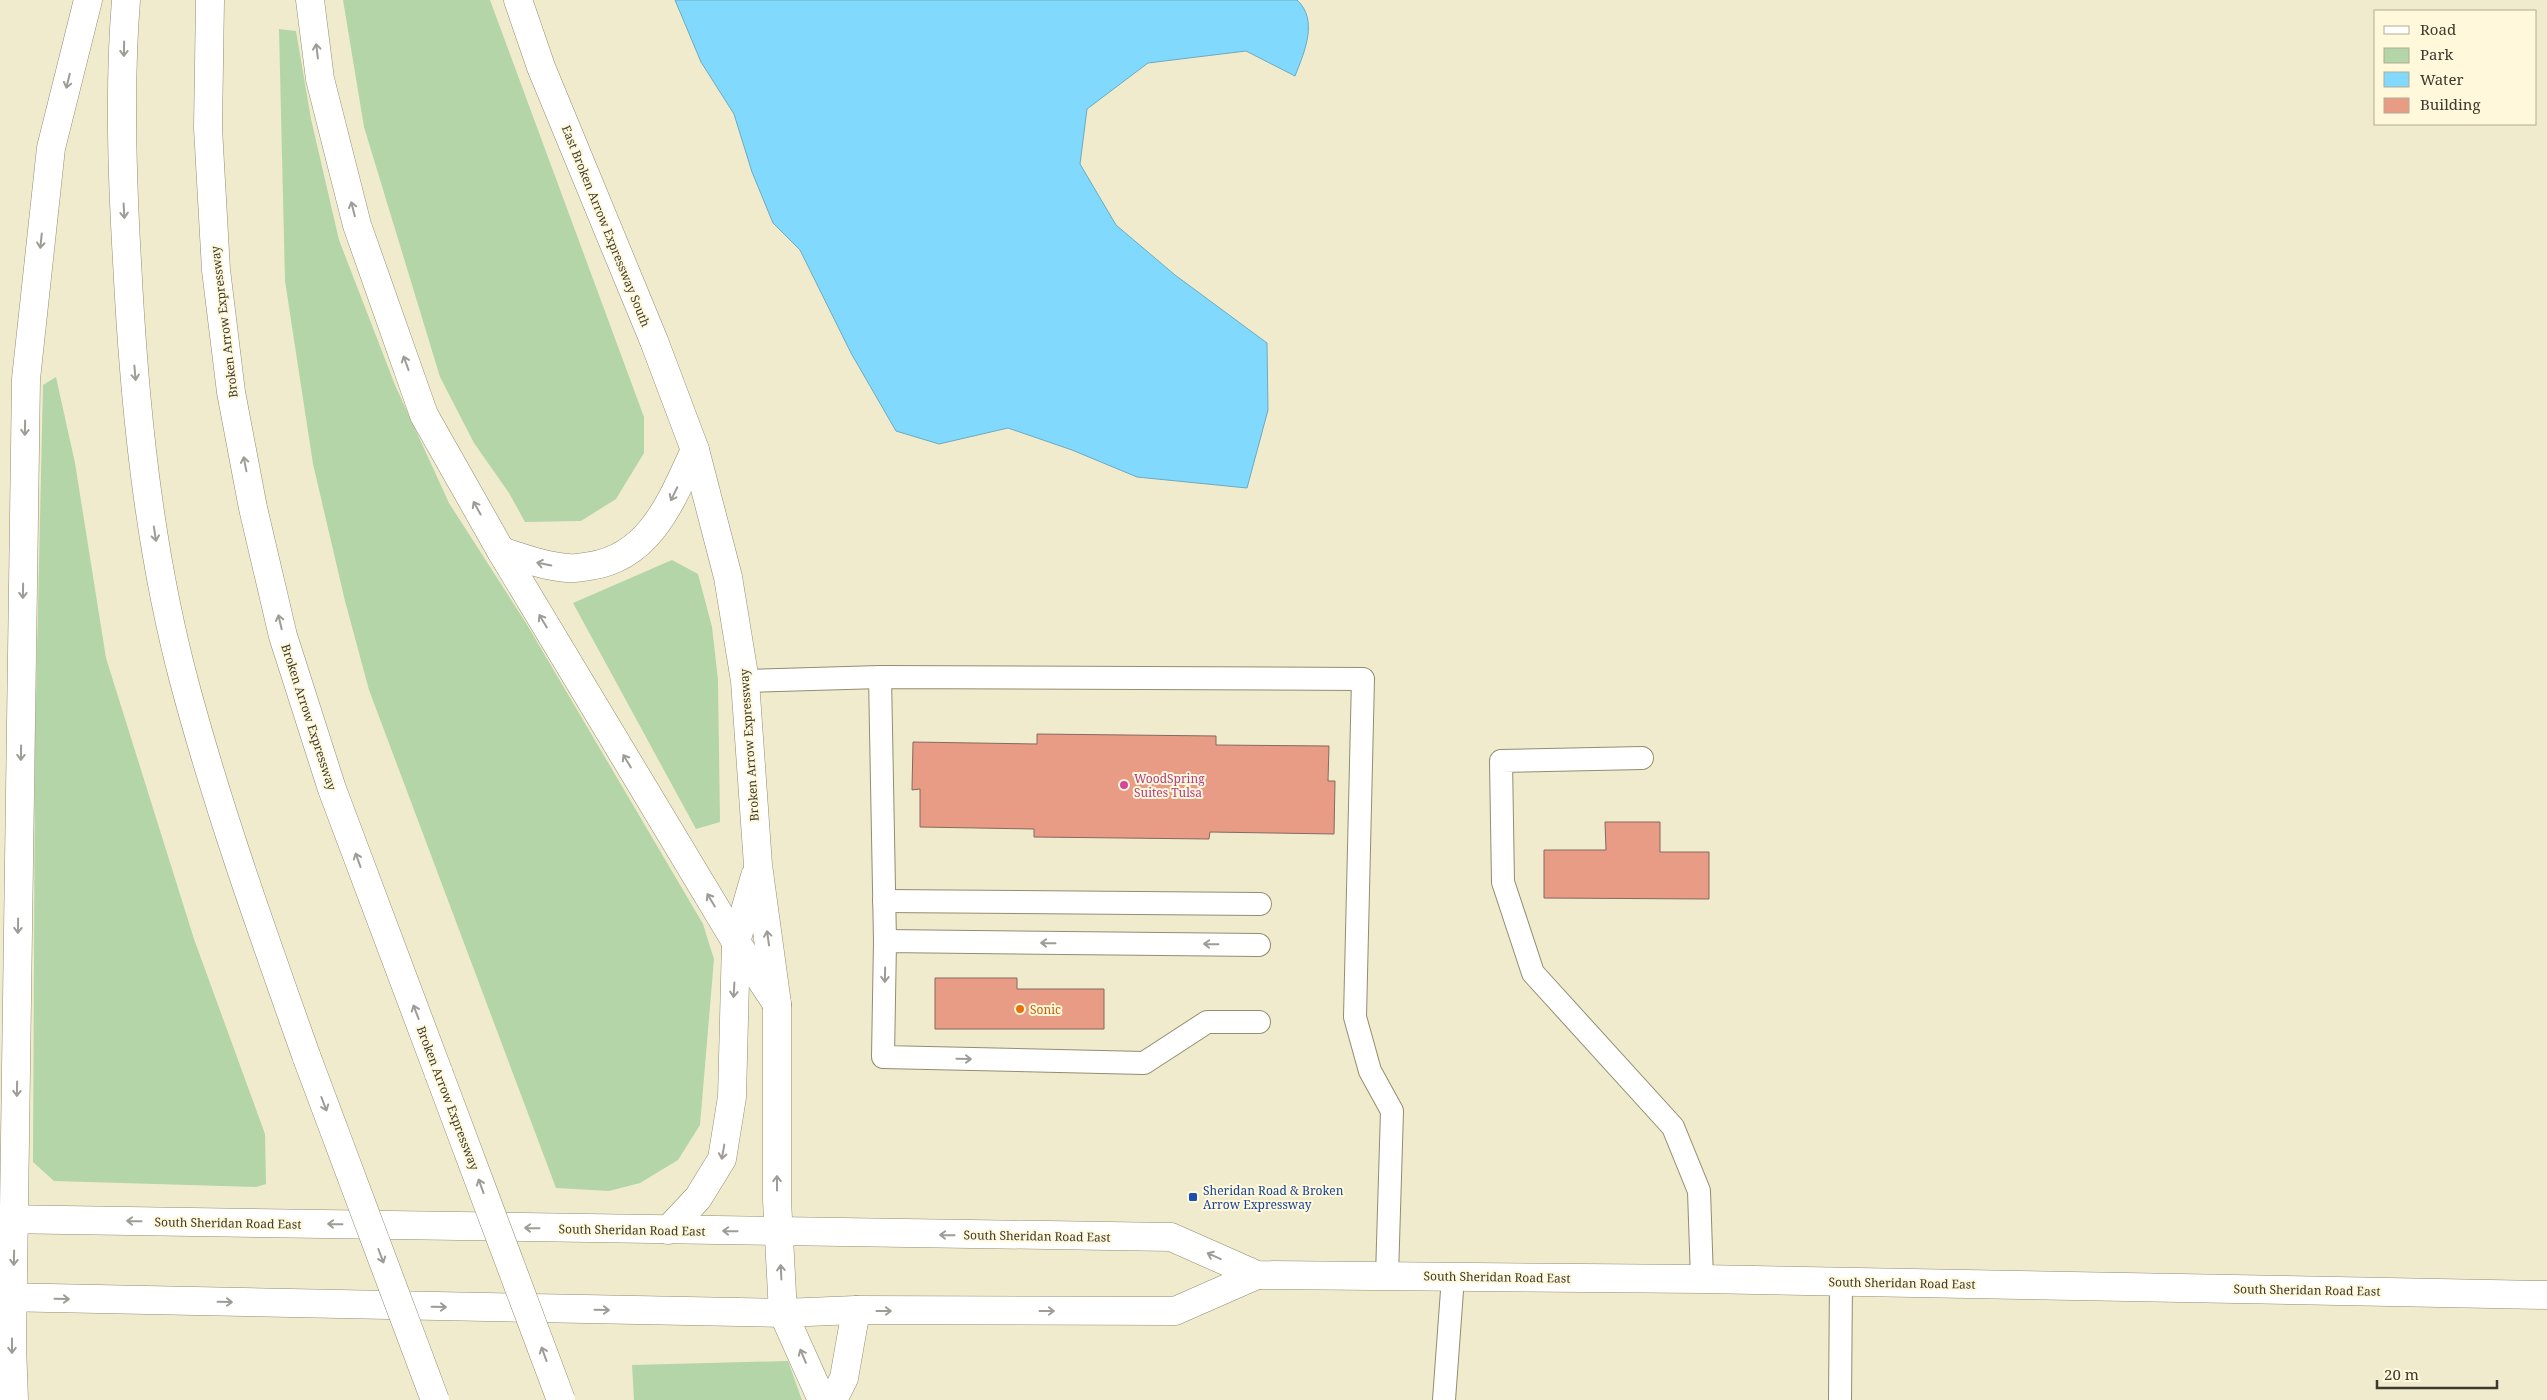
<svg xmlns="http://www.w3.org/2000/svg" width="2547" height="1400" font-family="'Noto Serif',serif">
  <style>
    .green { fill: #b4d5a8 }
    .water { fill: #81dafd; stroke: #6caabf }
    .building { fill: #e89c85; stroke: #856860 }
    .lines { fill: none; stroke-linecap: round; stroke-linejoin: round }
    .service-casing { stroke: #928c71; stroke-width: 24 }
    .tertiary-casing { stroke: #928c71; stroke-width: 29 }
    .secondary-casing { stroke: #928c71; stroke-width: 29 }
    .motorway-casing { stroke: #928c71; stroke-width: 29 }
    .service { stroke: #fff; stroke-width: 22 }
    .tertiary { stroke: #fff; stroke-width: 28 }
    .secondary { stroke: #fff; stroke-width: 28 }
    .motorway { stroke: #fff; stroke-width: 28 }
    .motorway-bridge-casing { stroke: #928c71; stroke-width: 29; stroke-linecap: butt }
    .motorway-bridge { stroke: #fff; stroke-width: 28 }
    .oneway { stroke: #9e9c96 }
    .hotel-dot { fill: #d1479c; stroke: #fff8da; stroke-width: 2 }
    .food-dot { fill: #e8710a; stroke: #fff8da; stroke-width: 2 }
    .transit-dot { fill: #1a4fb4; stroke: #fff8da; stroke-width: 2 }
    .labels { text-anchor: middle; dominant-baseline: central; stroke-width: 4; stroke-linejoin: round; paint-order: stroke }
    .street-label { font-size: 12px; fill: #3c392e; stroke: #fff8da }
    .hotel-label { font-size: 12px; fill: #b23c85; stroke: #fff8da; text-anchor: start }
    .food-label { font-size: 12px; fill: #c56008; stroke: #fff8da; text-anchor: start }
    .transit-label { font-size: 12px; fill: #164399; stroke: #fff8da; text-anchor: start }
  </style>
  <rect width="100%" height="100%" fill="#f1ebcd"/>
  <g class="green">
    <polygon points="343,0 490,0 644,417 644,453 616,499 581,521 525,522 509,493 474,443 440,377 364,127"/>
    <polygon points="279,29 296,31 311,119 339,240 395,385 449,503 526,623 703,924 714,959 700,1125 678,1160 640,1183 609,1191 556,1188 369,690 345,601 313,464 285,281"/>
    <polygon points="56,377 75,463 106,658 194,939 265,1134 266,1184 256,1187 54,1181 33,1162 35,743 43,385"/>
    <polygon points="672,560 698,574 712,627 718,680 720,822 696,829 573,603"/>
    <polygon points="788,1361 802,1400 634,1400 632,1365"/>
  </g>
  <path class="water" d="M675,0H1297C1319,20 1304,53 1295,76L1246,51L1148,63L1087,109L1080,164L1116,225L1175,275L1267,343L1268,410L1247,488L1137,477L1072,450L1008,428L939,444L896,431L851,353L800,250L773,223L752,172L734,114L701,62Z"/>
  <g class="building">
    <polygon points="1037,734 1216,736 1216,745 1329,746 1328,781 1335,781 1334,834 1210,832 1209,839 1034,837 1034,829 920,827 920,789 912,790 913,742 1037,744"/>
    <polygon points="1605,822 1660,822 1660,852 1709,852 1709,899 1544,898 1544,850 1606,850"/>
    <polygon points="935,978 1017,978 1017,989 1104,989 1104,1029 935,1029"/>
  </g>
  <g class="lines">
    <g class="service-casing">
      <g id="service">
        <polyline points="880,677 885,941"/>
        <polyline points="745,681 880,677 1363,679 1355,1017 1370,1071 1392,1111 1387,1276"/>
        <polyline points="1642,758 1501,761 1503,882 1533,973 1673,1127 1699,1191 1702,1279"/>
        <polyline points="884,901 1260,904"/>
        <polyline points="1259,1022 1207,1022 1144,1063 883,1057 885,941 1259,945"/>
        <polyline points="1444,1400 1453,1277"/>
        <polyline points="1840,1400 1841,1281"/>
      </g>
    </g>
    <g class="tertiary-casing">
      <g id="tertiary">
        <polyline points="518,0 541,67 654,341 695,450 728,577 745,681 758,865 777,1004 777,1200 783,1313"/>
        <polyline points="668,1230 698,1198 722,1159 732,1097 736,942 755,876"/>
      </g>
    </g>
    <g class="secondary-casing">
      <g id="secondary">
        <polyline points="0,1219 1171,1237 1257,1275 1702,1279 2547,1295"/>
        <polyline points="0,1297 783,1313 856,1310 1175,1311 1257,1275"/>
      </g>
    </g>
    <g class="motorway-casing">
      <g id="motorway">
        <path d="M126,0C119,86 122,175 127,261C134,401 148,545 184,681C218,809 263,934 307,1058"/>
        <polyline points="210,0 208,128 216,270 231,392 253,508 283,636 332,789 439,1074"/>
        <polyline points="310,0 320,79 357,225 424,415 501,551 736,942 777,1004"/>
        <path d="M501,551C523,558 544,566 567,568C575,569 583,567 590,566C651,557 672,499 695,450"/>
        <polyline points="783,1313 822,1400"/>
        <polyline points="14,1400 12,1345 26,379 51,148 88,0"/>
        <polyline points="833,1400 844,1378 856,1310"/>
      </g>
    </g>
    <use href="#service" class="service"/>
    <use href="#tertiary" class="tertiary"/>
    <use href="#secondary" class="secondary"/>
    <use href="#motorway" class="motorway"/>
    <g class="motorway-bridge-casing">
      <g id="motorway-bridge">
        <polyline points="307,1058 435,1400"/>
        <polyline points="439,1074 561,1400"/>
      </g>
    </g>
    <use href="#motorway-bridge" class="motorway-bridge"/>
  </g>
  <defs><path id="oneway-shaft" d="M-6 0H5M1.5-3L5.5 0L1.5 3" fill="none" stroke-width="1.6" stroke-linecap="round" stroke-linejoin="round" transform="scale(1.25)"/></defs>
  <g class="oneway">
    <use href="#oneway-shaft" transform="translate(124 49) rotate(91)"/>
    <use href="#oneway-shaft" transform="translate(317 51) rotate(-97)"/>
    <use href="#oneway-shaft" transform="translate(68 81) rotate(104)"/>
    <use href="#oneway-shaft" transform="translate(353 209) rotate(-104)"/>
    <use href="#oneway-shaft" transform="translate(124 211) rotate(87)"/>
    <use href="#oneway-shaft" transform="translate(41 241) rotate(96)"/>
    <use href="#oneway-shaft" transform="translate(406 363) rotate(-110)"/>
    <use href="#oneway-shaft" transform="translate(135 373) rotate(85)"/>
    <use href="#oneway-shaft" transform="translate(25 428) rotate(91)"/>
    <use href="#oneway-shaft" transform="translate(245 464) rotate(-101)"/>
    <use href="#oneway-shaft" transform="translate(674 494) rotate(116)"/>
    <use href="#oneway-shaft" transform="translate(477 508) rotate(-119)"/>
    <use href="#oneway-shaft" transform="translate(155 534) rotate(81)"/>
    <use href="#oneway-shaft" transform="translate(544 564) rotate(-169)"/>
    <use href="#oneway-shaft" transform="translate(23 591) rotate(91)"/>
    <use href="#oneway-shaft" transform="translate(543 621) rotate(-121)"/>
    <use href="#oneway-shaft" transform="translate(280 622) rotate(-103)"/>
    <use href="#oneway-shaft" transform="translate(21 753) rotate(91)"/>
    <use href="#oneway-shaft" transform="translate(627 761) rotate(-121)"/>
    <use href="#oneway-shaft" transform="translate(358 860) rotate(-110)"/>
    <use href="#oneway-shaft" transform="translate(711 900) rotate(-121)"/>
    <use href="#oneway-shaft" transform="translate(18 926) rotate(91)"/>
    <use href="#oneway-shaft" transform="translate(768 938) rotate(-98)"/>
    <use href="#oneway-shaft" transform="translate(1048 943) rotate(-179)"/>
    <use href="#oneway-shaft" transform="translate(1211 944) rotate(-179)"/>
    <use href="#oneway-shaft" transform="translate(885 975) rotate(91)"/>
    <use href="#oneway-shaft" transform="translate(734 990) rotate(93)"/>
    <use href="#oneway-shaft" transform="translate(416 1012) rotate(-111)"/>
    <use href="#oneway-shaft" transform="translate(964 1059) rotate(1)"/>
    <use href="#oneway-shaft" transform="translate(17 1089) rotate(91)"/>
    <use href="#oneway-shaft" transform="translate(324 1104) rotate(69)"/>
    <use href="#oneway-shaft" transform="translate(723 1152) rotate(100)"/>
    <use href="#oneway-shaft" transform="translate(777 1183) rotate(-90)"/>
    <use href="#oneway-shaft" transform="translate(481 1186) rotate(-110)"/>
    <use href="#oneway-shaft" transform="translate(134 1221) rotate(-179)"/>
    <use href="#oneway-shaft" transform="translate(335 1224) rotate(-179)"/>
    <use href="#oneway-shaft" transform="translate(532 1228) rotate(-179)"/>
    <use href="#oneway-shaft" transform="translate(730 1231) rotate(-179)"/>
    <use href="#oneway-shaft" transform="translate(947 1235) rotate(-179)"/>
    <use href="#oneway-shaft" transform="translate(381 1256) rotate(69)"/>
    <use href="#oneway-shaft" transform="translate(1214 1256) rotate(-156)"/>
    <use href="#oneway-shaft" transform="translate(14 1258) rotate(91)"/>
    <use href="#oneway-shaft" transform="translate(781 1272) rotate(-93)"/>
    <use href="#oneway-shaft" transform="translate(62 1299) rotate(1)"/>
    <use href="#oneway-shaft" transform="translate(225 1302) rotate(1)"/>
    <use href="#oneway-shaft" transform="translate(439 1307) rotate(1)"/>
    <use href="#oneway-shaft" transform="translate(602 1310) rotate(1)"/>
    <use href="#oneway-shaft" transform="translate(884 1311)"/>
    <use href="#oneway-shaft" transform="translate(1047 1311)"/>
    <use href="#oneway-shaft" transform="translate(12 1346) rotate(90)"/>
    <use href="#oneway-shaft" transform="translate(544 1354) rotate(-110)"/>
    <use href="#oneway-shaft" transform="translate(803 1356) rotate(-113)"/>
  </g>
  <circle class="hotel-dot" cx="1124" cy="785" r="5"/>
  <circle class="food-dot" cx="1020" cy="1009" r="5"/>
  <rect class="transit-dot" x="1188" y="1192" width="10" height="10" rx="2.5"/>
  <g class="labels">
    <g class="street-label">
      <text transform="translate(606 226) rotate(68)">East Broken Arrow Expressway South</text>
      <text transform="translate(224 322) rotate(-97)">Broken Arrow Expressway</text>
      <text transform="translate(309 717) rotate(72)">Broken Arrow Expressway</text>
      <text transform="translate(749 745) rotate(-94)">Broken Arrow Expressway</text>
      <text transform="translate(448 1098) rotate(69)">Broken Arrow Expressway</text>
      <text transform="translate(228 1223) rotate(1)">South Sheridan Road East</text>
      <text transform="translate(632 1230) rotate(1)">South Sheridan Road East</text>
      <text transform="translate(1037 1236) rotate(1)">South Sheridan Road East</text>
      <text transform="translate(1497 1277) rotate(1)">South Sheridan Road East</text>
      <text transform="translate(1902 1283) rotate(1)">South Sheridan Road East</text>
      <text transform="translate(2307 1290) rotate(1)">South Sheridan Road East</text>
    </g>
    <g class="hotel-label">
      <text x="1134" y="778">WoodSpring<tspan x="1134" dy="14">Suites Tulsa</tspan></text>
    </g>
    <g class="food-label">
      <text x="1030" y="1009">Sonic</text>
    </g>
    <g class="transit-label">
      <text x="1203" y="1190">Sheridan Road &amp; Broken<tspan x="1203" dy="14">Arrow Expressway</tspan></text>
    </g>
  </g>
  <rect x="2374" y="10" width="162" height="115" fill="#fff8da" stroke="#b1ac95"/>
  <rect x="2384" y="26" width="25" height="8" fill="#ffffff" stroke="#b1ac95"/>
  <text x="2420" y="35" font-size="15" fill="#3c392e">Road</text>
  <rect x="2384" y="48" width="25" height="15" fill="#b4d5a8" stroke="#b1ac95"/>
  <text x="2420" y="60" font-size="15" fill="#3c392e">Park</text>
  <rect x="2384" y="72" width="25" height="15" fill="#81dafd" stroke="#b1ac95"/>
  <text x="2420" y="85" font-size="15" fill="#3c392e">Water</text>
  <rect x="2384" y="98" width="25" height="15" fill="#e89c85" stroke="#b1ac95"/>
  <text x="2420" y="110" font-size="15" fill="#3c392e">Building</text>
  <path d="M2377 1380v8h120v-8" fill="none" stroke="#3c392e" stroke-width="2.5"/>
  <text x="2384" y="1380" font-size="15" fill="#3c392e" stroke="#fff8da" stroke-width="4" paint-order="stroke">20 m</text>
</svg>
